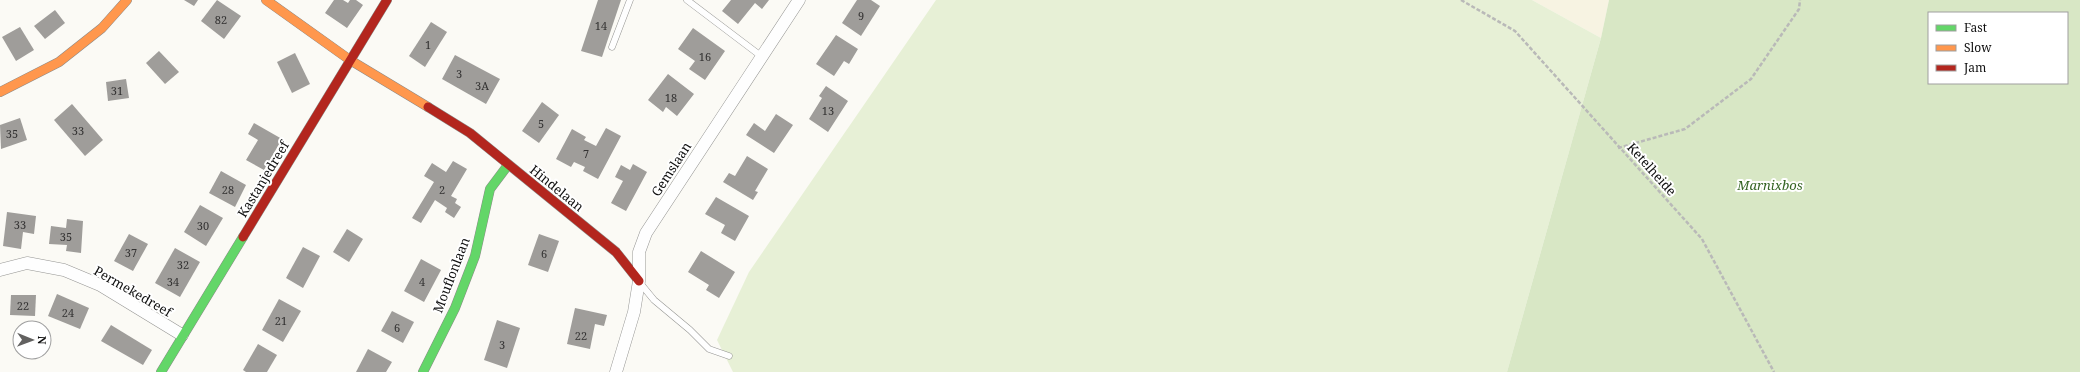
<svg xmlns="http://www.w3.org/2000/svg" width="2080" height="372" font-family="'Noto Serif',serif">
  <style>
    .farmland { fill: #f7f3e2 }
    .green { fill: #e7f0d6 }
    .forest { fill: #d8e7c5; fill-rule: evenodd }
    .building { fill: #9f9d9a }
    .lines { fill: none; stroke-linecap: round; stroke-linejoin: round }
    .lane-casing { stroke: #959593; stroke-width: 7 }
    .street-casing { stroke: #959593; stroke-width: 13 }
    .fast-casing { stroke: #8c8b89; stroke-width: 10 }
    .slow-casing { stroke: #8c8b89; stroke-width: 10 }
    .jam-casing { stroke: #8c8b89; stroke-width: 10 }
    .path { stroke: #b9b9b8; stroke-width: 2.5; stroke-dasharray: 4 2; stroke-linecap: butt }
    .lane { stroke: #fefefe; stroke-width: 6 }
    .street { stroke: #fefefe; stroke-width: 12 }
    .fast { stroke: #63d668; stroke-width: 9 }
    .slow { stroke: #ff974d; stroke-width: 9 }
    .jam { stroke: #b3261e; stroke-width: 9 }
    .labels { text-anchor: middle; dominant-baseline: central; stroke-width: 4; stroke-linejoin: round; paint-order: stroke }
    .number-label { font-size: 11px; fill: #333232 }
    .street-label { font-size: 13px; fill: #0f0f0f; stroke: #fff }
    .park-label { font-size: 13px; font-style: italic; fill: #346423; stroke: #fff }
  </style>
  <rect width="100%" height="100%" fill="#fbfaf5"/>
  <polygon class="farmland" points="1532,0 1609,0 1601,38"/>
  <polygon class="green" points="936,0 1532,0 1601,38 1507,372 733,372 717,340 749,272"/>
  <path class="forest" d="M1609,0H2080V372H1507L1601,38ZM1929,13H2067V83H1929Z"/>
  <g class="building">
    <polygon points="184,0 198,0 194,6"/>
    <polygon points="217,0 241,16 224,39 201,21"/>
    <polygon points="334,0 343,0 348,3 350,0 356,0 363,5 347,28 325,13"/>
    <polygon points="598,0 621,0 602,57 581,51"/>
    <polygon points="731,0 769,0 762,9 755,3 738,24 722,11"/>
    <polygon points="857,0 871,0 880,6 861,36 842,23"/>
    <polygon points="55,10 65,23 45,39 34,26"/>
    <polygon points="431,22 447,32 425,67 409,56"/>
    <polygon points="20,27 34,50 16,61 2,37"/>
    <polygon points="693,28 725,51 705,80 689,69 695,61 678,49"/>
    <polygon points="836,35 858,49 849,64 844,61 834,76 816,64"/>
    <polygon points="159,51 179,72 165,84 146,63"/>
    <polygon points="295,53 310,84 292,93 277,62"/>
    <polygon points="455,55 500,79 486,104 442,79"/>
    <polygon points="668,74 694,94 677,116 666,107 663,112 648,100"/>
    <polygon points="126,79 129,98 108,101 106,82"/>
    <polygon points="826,86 848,101 828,132 809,119 822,98 819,96"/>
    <polygon points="542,102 559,115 539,143 522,131"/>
    <polygon points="72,104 103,140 85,156 54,120"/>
    <polygon points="776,114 793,125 774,153 746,135 754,123 765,131"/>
    <polygon points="20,118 27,140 1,149 0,125"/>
    <polygon points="254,123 282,139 264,170 246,160 258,140 248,134"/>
    <polygon points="606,128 621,136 598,179 583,171 585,167 574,162 571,167 556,159 572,129 586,137 584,140 596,146"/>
    <polygon points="747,156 768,169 755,191 758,192 753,200 723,182 729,173 735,176"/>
    <polygon points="453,161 467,169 451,196 457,199 455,203 461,207 454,218 445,212 447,208 435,200 421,223 412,218 434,182 424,176 432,163 446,172"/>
    <polygon points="633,164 647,172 626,211 611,203 623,181 615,177 621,165 630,170"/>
    <polygon points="221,171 246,185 235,207 209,193"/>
    <polygon points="716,197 749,216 735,241 721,233 725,225 705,214"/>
    <polygon points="200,205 223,218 206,246 184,232"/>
    <polygon points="7,212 36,216 34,234 23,232 21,249 3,246"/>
    <polygon points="67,219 83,221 81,253 66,251 67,245 49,244 51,226 66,228"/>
    <polygon points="347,229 363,239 349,262 333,252"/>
    <polygon points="129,234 148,244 133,271 114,261"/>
    <polygon points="539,234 559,241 548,272 528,265"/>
    <polygon points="303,247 320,256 303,288 286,278"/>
    <polygon points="175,248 200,262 180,297 155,283"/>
    <polygon points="701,251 735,272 719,298 706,290 709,285 688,272"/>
    <polygon points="421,259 441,270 424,302 404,291"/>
    <polygon points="57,294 89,308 80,329 48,316"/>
    <polygon points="11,295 36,295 35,316 10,315"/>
    <polygon points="279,299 301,311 283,342 262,330"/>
    <polygon points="575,308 607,315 604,326 595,324 590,349 567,344"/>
    <polygon points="392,311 414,322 403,343 381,331"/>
    <polygon points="497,320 520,328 507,368 484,360"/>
    <polygon points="111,325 152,350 143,365 101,341"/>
    <polygon points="258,344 277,355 267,372 246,372 243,370"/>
    <polygon points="368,349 392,362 386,372 356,372"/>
  </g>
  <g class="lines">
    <g class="lane-casing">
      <g id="lane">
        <polyline points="687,0 761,56"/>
        <polyline points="612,47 630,0"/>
        <polyline points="640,283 654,300 690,330 709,349 729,356"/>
      </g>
    </g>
    <g class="street-casing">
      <g id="street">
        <polyline points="0,270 27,263 64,270 100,285 182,335"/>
        <polyline points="616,372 634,312 639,281 639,252 646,233 799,0"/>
      </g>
    </g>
    <g class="fast-casing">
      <g id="fast">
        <polyline points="161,372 243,237"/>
        <polyline points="423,372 455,308 475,256 490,189 508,165"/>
      </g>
    </g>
    <g class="slow-casing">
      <g id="slow">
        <polyline points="266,0 350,60 428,107"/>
        <polyline points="0,92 59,62 102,28 127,0"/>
      </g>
    </g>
    <g class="jam-casing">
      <g id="jam">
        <polyline points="428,107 470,133 616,252 639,281"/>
        <polyline points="243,237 387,0"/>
      </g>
    </g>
    <g class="path">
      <polyline points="1461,0 1515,31 1702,239 1774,372"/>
      <polyline points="1618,148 1685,129 1751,79 1799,9 1800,0"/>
    </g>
    <use href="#lane" class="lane"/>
    <use href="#street" class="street"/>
    <use href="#fast" class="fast"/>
    <use href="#slow" class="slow"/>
    <use href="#jam" class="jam"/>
  </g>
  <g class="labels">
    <g class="number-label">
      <text x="861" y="15">9</text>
      <text x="221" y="19">82</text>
      <text x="601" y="25">14</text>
      <text x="428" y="44">1</text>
      <text x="705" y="56">16</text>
      <text x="459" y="73">3</text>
      <text x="482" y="85">3A</text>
      <text x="117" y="90">31</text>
      <text x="671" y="97">18</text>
      <text x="828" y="110">13</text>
      <text x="541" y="123">5</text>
      <text x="78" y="130">33</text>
      <text x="12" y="133">35</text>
      <text x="586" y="153">7</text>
      <text x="228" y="189">28</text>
      <text x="442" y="189">2</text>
      <text x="20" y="224">33</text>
      <text x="203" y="225">30</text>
      <text x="66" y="236">35</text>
      <text x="131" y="252">37</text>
      <text x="544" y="253">6</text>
      <text x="183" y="264">32</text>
      <text x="173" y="281">34</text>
      <text x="422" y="281">4</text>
      <text x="23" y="305">22</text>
      <text x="68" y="312">24</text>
      <text x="281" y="320">21</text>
      <text x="397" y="327">6</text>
      <text x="581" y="335">22</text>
      <text x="502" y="344">3</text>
    </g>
    <g class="street-label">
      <text transform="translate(671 169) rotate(-57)">Gemslaan</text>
      <text transform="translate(1652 169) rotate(48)">Ketelheide</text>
      <text transform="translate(263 179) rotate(-59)">Kastanjedreef</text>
      <text transform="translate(557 188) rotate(39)">Hindelaan</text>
      <text transform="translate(451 275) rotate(-69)">Mouflonlaan</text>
      <text transform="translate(133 291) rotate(30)">Permekedreef</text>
    </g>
    <g class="park-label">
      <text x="1770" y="185">Marnixbos</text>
    </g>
  </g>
  <rect x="1928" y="12" width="140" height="72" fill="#ffffff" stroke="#9f9f9f"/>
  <rect x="1936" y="25" width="20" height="6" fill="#63d668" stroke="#9f9f9f"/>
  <text x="1964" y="32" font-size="12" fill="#0f0f0f">Fast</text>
  <rect x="1936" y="45" width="20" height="6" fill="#ff974d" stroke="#9f9f9f"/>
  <text x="1964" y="52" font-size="12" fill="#0f0f0f">Slow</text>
  <rect x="1936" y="65" width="20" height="6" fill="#b3261e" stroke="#9f9f9f"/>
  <text x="1964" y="72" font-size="12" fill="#0f0f0f">Jam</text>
  <g transform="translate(32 340) rotate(91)"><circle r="19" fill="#ffffff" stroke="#9f9f9f"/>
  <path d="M0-3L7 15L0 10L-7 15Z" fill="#626160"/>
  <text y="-6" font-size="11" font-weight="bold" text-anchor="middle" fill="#0f0f0f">N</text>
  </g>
</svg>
